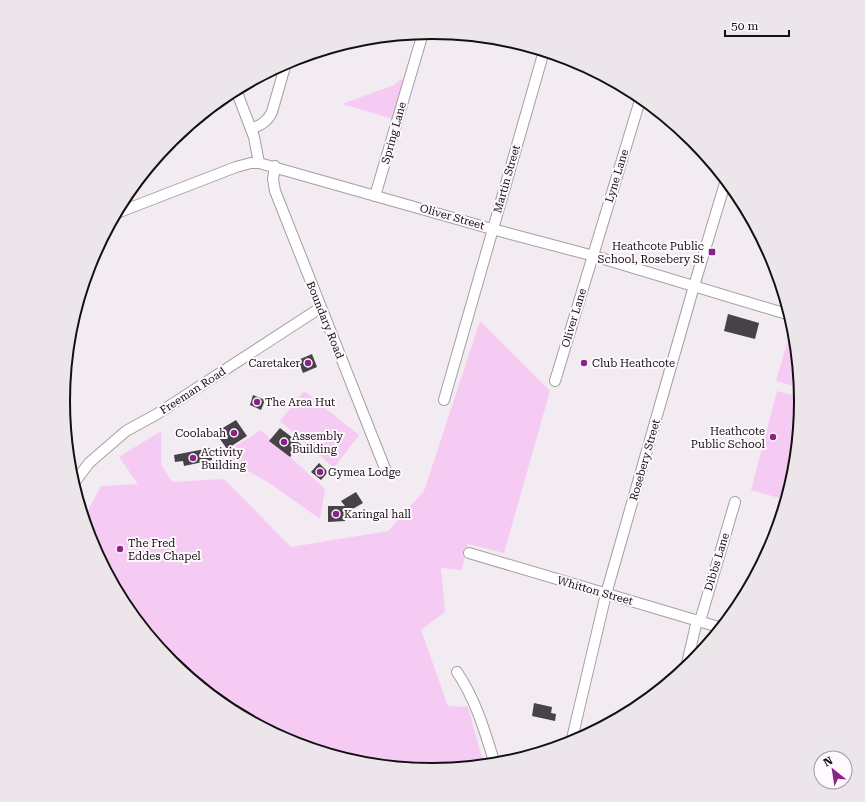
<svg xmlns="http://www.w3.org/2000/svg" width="865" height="802" font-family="'Roboto Serif',serif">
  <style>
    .green { fill: #f6cbf3 }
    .building { fill: #474247 }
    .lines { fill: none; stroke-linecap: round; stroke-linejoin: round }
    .minor-casing { stroke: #a59fa4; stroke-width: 12 }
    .minor { stroke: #fff; stroke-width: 10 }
    .poi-dot { fill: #8a2288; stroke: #fff9fe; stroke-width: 1.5 }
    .labels { text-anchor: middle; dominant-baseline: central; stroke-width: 4; stroke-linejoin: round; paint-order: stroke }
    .street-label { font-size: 11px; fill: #121012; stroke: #fff9fe }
    .poi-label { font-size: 11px; fill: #121012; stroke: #fff9fe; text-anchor: start }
    .rim { fill: none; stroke: #121012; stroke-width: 2 }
  </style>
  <rect width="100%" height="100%" fill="#f2ebf1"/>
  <g class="green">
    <polygon points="401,79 405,82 393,119 342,104 394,85"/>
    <polygon points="480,321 550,391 504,553 468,544 462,570 441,568 445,612 421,630 448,706 468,707 484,765 432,770 360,763 291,742 227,708 171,662 126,606 92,542 84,518 101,486 138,484 119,457 161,431 161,464 172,482 224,479 291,547 388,531 424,491"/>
    <polygon points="787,343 796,346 799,372 794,386 776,381"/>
    <polygon points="304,391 359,435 334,468 280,421"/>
    <polygon points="777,391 801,397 801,401 794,473 786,500 751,490"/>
    <polygon points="261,430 325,489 320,519 269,483 221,455"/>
  </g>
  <g class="building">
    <polygon points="728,314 759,323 755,339 724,331"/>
    <polygon points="312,354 317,367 303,373 298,360"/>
    <polygon points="253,395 265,400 261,410 250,405"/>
    <polygon points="236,420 247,436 227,449 220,439 226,436 221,429"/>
    <polygon points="280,428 303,446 298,454 294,451 290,457 269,441"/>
    <polygon points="210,448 212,460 184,466 183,461 175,462 174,455"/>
    <polygon points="319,463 328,472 321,480 311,472"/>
    <polygon points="356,492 363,503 344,514 345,521 328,522 328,506 345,506 341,501"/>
    <polygon points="534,703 552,707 551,713 556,714 555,721 532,716"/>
  </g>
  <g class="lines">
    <g class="minor-casing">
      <g id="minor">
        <polyline points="236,90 254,137 259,163"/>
        <path d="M251,129C261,125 267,122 272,112L286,63"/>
        <polyline points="275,166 273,179 275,191 386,471"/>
        <polyline points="375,196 423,33"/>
        <polyline points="117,213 236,167 251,163 259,163 492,229 594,256 790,315"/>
        <polyline points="555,381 641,97"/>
        <polyline points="444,400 544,51"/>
        <polyline points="74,483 89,463 126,431 157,414 320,308"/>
        <polyline points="469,553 722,628"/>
        <polyline points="700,621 735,502"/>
        <polyline points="686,668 697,620"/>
        <path d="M457,672C476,700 485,732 495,764"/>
        <polyline points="571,743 606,594 694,286 726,180"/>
      </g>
    </g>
    <use href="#minor" class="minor"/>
  </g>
  <g class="poi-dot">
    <rect x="708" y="248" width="8" height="8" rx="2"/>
    <circle cx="308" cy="363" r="4"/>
    <circle cx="584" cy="363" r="4"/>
    <circle cx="257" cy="402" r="4"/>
    <circle cx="234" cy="433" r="4"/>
    <circle cx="773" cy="437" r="4"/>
    <circle cx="284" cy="442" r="4"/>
    <circle cx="193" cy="458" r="4"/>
    <circle cx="320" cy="472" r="4"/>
    <circle cx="336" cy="514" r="4"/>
    <circle cx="120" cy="549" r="4"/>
  </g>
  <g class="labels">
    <g class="street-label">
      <text transform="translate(394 133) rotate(-74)">Spring Lane</text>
      <text transform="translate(617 176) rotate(-73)">Lyne Lane</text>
      <text transform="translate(507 179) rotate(-74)">Martin Street</text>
      <text transform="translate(452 217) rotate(16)">Oliver Street</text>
      <text transform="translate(574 318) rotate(-73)">Oliver Lane</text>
      <text transform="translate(325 320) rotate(68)">Boundary Road</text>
      <text transform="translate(193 391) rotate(-33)">Freeman Road</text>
      <text transform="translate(645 460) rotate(-74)">Rosebery Street</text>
      <text transform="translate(717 562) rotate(-73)">Dibbs Lane</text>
      <text transform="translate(595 591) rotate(16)">Whitton Street</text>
    </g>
    <g class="poi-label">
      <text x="704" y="246" text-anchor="end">Heathcote Public<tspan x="704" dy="13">School, Rosebery St</tspan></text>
      <text x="300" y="363" text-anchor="end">Caretaker</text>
      <text x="592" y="363">Club Heathcote</text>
      <text x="265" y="402">The Area Hut</text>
      <text x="765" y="431" text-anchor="end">Heathcote<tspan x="765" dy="13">Public School</tspan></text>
      <text x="226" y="433" text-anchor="end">Coolabah</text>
      <text x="292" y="436">Assembly<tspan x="292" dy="13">Building</tspan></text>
      <text x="201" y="452">Activity<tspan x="201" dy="13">Building</tspan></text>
      <text x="328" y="472">Gymea Lodge</text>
      <text x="344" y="514">Karingal hall</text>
      <text x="128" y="543">The Fred<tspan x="128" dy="13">Eddes Chapel</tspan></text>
    </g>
  </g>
  <path d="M0 0H865V802H0ZM70 401a362 362 0 1 1 724 0a362 362 0 1 1-724 0Z" fill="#ece6eb" fill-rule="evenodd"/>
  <path class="rim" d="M70 401a362 362 0 1 1 724 0a362 362 0 1 1-724 0Z"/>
  <g transform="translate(833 770) rotate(330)"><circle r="19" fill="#fff9fe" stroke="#a09ca0"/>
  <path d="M0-3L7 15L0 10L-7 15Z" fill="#8a2288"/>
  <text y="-6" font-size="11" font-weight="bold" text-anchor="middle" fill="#121012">N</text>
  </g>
  <path d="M725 30v6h64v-6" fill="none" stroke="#121012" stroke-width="2"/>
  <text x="731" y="30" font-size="12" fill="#121012" stroke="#fff9fe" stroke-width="3" paint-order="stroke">50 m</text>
</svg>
